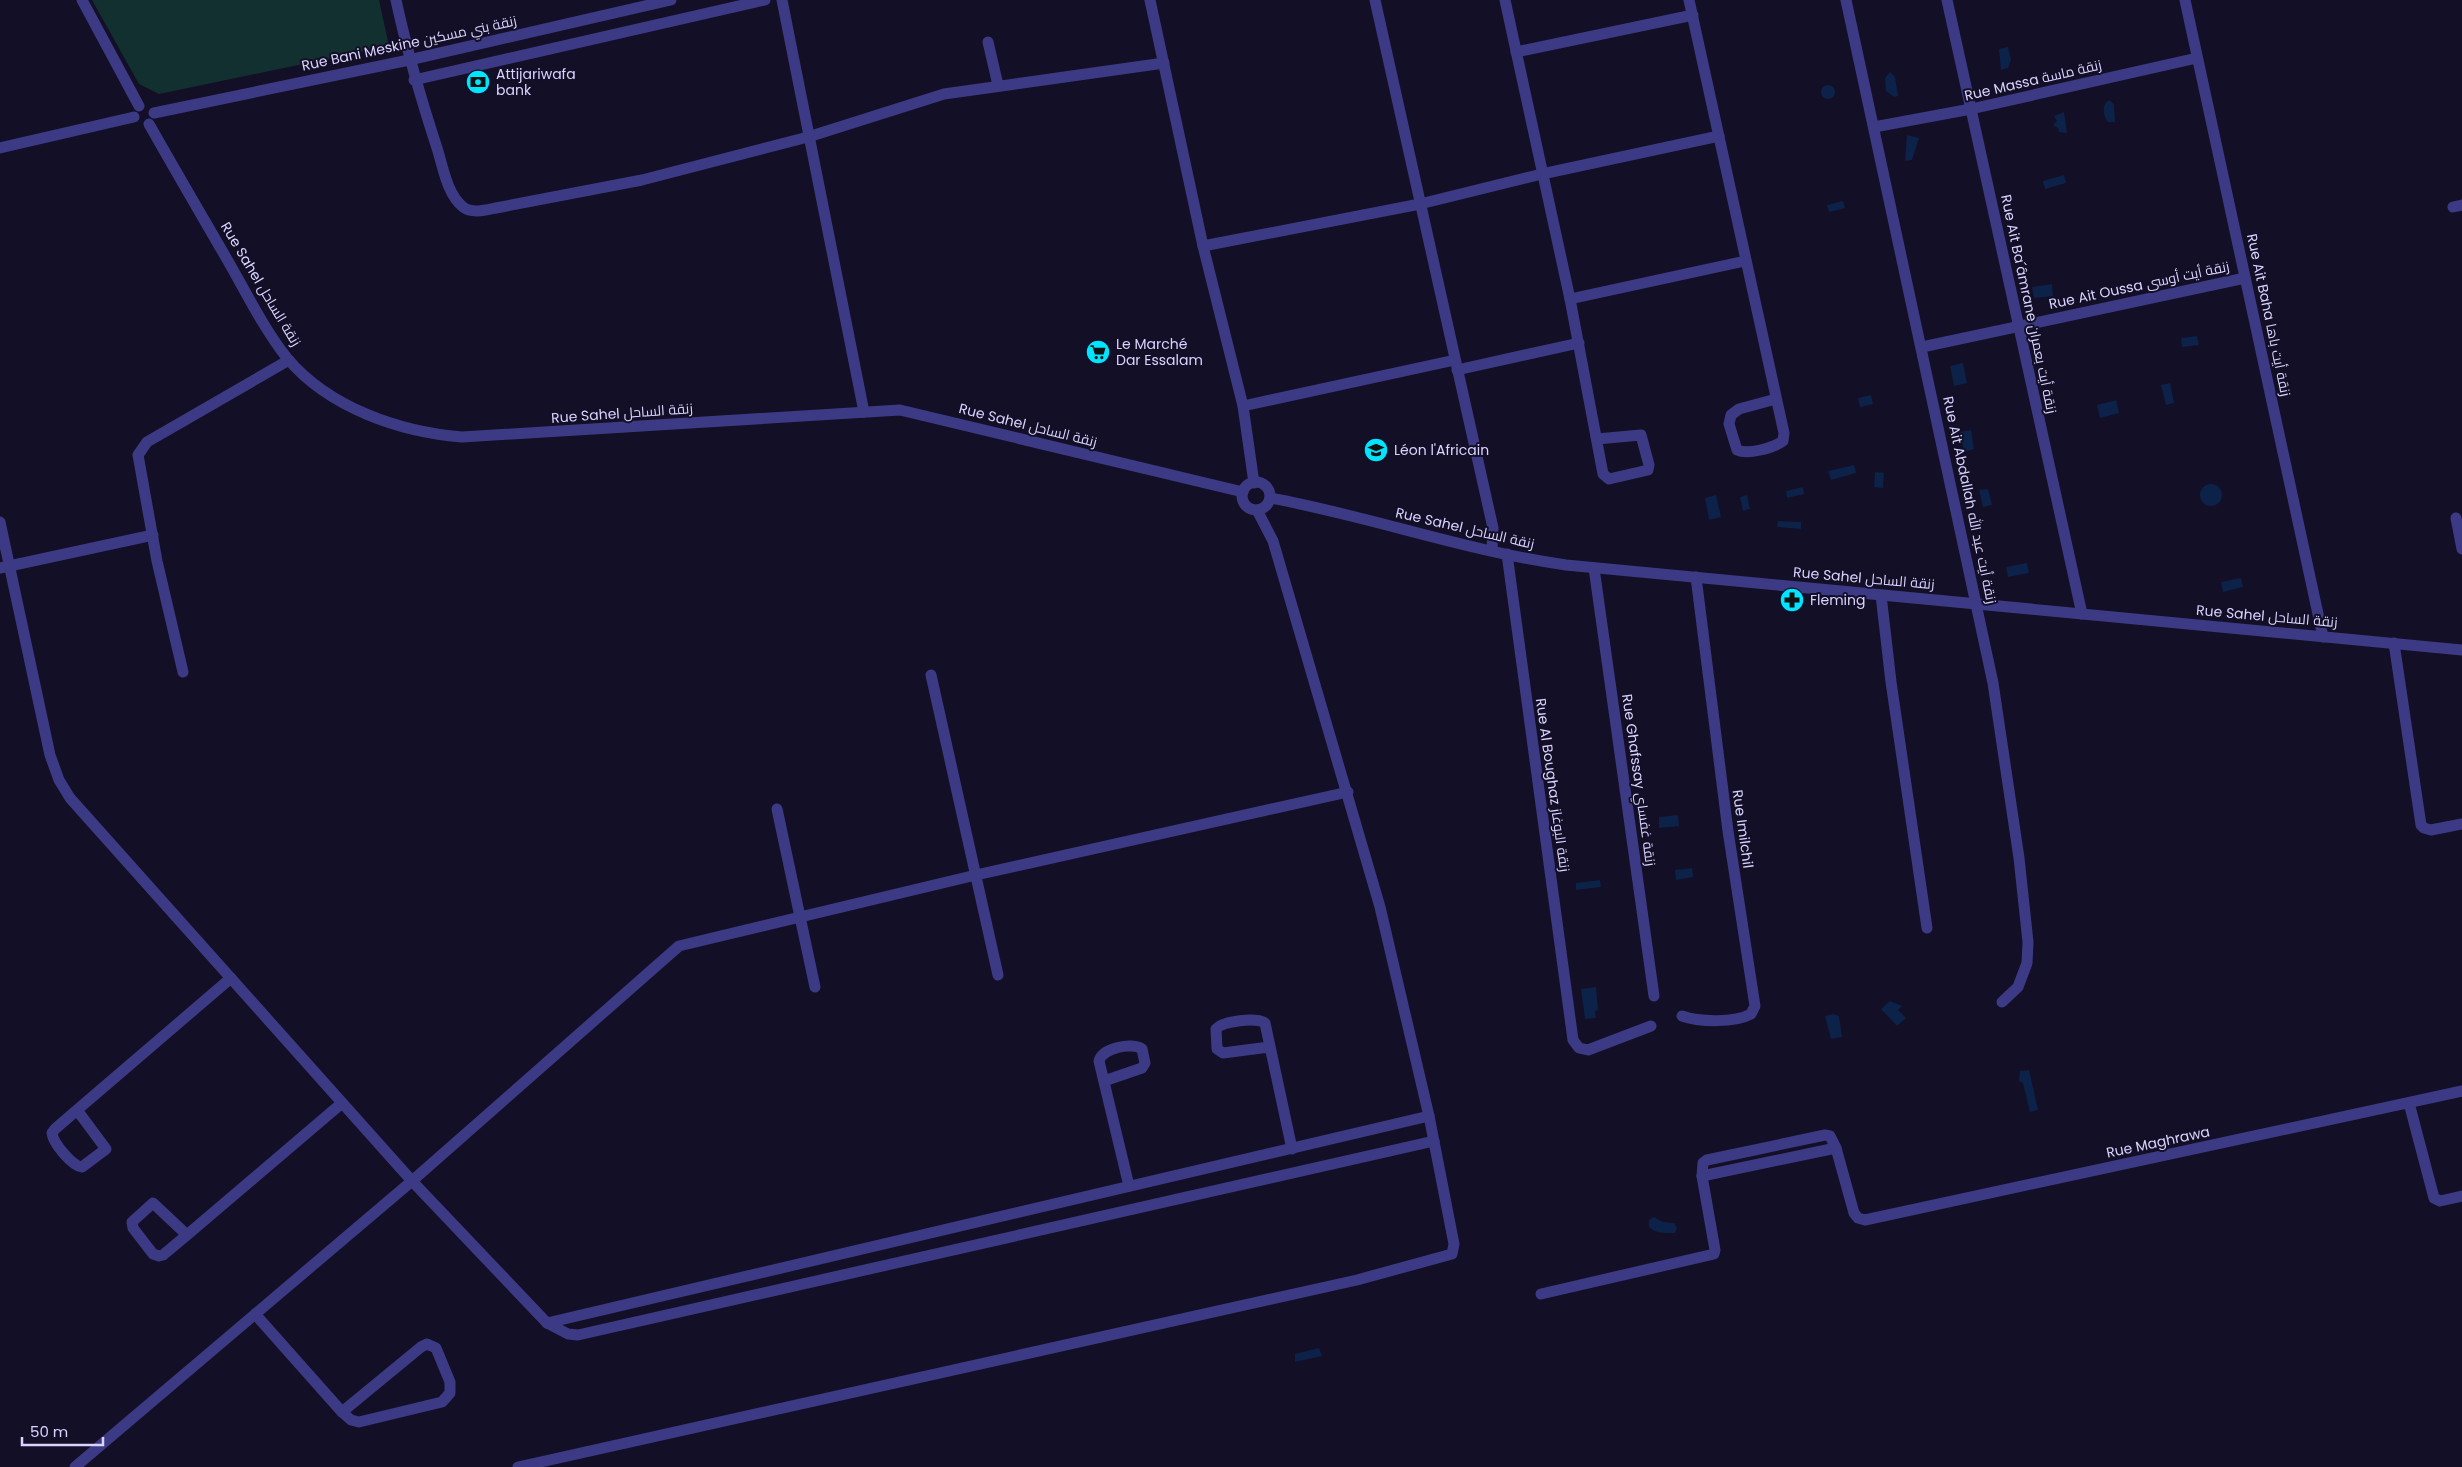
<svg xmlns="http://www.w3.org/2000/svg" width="2462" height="1467" font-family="Poppins,Cairo,sans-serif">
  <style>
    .green { fill: #12302f }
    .water { fill: #0c2248 }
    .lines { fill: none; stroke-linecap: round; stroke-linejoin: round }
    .minor { stroke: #3d3a85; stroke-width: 11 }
    .labels { text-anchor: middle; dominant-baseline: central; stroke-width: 4; stroke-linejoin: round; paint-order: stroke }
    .street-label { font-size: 14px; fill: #d9d4ff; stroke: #130f26 }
    .poi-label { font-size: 14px; fill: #d9d4ff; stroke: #130f26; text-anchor: start }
  </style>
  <rect width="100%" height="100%" fill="#130f26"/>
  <polygon class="green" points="92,0 379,0 389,46 159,94 139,84"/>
  <g class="water">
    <polygon points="2008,47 2011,60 2008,68 2001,70 1999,49"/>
    <polygon points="1890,72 1895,77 1898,96 1894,97 1886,91 1885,78"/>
    <circle cx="1828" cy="92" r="7"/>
    <path d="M2109,100L2114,104L2115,122H2108C2103,116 2101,105 2109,100Z"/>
    <polygon points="2064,112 2067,133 2059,132 2058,128 2053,125 2057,121 2054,116"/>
    <polygon points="1907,135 1919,138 1912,160 1905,161"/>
    <polygon points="2064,175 2066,183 2045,189 2043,181"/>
    <polygon points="1843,201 1845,208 1829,212 1827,205"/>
    <polygon points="2052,284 2053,296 2034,298 2032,287"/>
    <polygon points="2197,336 2199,345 2182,347 2181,338"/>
    <polygon points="1963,363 1967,383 1954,386 1950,366"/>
    <polygon points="2170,383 2174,403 2166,405 2161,385"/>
    <polygon points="1871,395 1873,404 1860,407 1858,398"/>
    <polygon points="2116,400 2119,413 2100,418 2097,405"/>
    <polygon points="1971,430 1974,449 1964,452 1960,432"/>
    <polygon points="1854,465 1856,473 1831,480 1828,471"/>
    <polygon points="1875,472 1884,473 1883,488 1874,487"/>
    <circle cx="2211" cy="495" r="11"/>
    <polygon points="1803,487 1804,494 1787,498 1786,491"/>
    <polygon points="1988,489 1992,505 1983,507 1979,490"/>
    <polygon points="1716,495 1721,517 1709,520 1705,498"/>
    <polygon points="1747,495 1750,509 1743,511 1740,497"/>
    <polygon points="1778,521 1801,522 1801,529 1777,527"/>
    <polygon points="2027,563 2029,573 2008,577 2006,567"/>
    <polygon points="2241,578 2243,587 2223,592 2221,582"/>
    <polygon points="1678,815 1679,826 1659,828 1659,817"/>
    <polygon points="1692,868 1693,877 1676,880 1675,870"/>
    <polygon points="1600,880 1601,887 1576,890 1576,883"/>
    <polygon points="1596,987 1598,1010 1595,1011 1596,1018 1585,1019 1581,989"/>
    <polygon points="1890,1001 1902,1006 1898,1010 1906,1018 1897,1026 1881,1009"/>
    <polygon points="1833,1014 1839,1016 1842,1037 1831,1039 1825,1016"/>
    <polygon points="2029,1070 2038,1110 2030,1112 2023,1083 2019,1081 2020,1071"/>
    <path d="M1654,1217L1663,1222L1674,1223L1677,1228L1675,1233C1665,1233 1656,1234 1649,1227V1220Z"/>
    <polygon points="1319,1348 1322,1356 1295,1362 1295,1354"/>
  </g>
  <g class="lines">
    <g class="minor">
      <polyline points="82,0 139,106"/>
      <path d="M396,0C407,51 421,99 437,148C443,167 447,194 463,207C472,214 486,210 496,208L642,180L808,137L944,94L1164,63"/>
      <polyline points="782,0 864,412"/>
      <polyline points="1150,0 1203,246 1243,406 1254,483"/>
      <polyline points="1375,0 1493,528 1492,550"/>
      <polyline points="1505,0 1570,299 1603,474 1609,479 1648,470 1649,465 1641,435 1597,439"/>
      <path d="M1689,0L1784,433L1783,441C1773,448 1748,455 1737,450L1729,424L1731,415L1739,409L1776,399"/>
      <polyline points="1846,0 1993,683 2019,858 2028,942 2027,963 2018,987 2002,1002"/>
      <polyline points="1947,0 2082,614"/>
      <polyline points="2185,0 2323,637"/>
      <polyline points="988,42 998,85"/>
      <polyline points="1516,52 1693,15"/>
      <polyline points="414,80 765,0"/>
      <polyline points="154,113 409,60 671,0"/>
      <path d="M149,124C175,170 202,216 228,261C247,294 264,329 287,358C329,408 400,432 462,437L900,410L1243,492"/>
      <polyline points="1874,127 1971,109 2197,58"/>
      <polyline points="0,148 134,117"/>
      <polyline points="2453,207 2462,205"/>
      <polyline points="1203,246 1420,204 1542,174 1719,136"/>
      <polyline points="1570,299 1745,261"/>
      <polyline points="1922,347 2245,278"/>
      <polyline points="1457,370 1579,343"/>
      <polyline points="1243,406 1455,360"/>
      <circle cx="1256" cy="496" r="14"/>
      <path d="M1270,498C1369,516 1466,551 1566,565L2462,650"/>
      <polyline points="2456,518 2462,549"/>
      <polyline points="0,522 50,755 59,780 70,798 412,1181 547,1323 568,1334 578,1335 1434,1141"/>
      <polyline points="1507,554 1573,1040 1579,1048 1588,1050 1651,1026"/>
      <polyline points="0,568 153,535"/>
      <polyline points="1594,568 1654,996"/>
      <polyline points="1881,595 1891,682 1927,928"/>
      <polyline points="2394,643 2421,825 2424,828 2431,830 2462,824"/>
      <polyline points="183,672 157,561 138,455 147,442 289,360"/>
      <polyline points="931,675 998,975"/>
      <polyline points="777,809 815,987"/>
      <path d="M1682,1016C1699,1022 1735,1023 1751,1014L1755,1006L1728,831L1696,577"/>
      <path d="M1269,1047L1223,1053L1217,1049L1216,1029C1223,1021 1256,1017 1265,1023L1292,1149"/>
      <path d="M1104,1081L1142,1068L1145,1063L1142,1049C1132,1042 1102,1048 1099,1061L1129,1186"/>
      <polyline points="2409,1103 2434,1198 2440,1201 2462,1196"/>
      <path d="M77,1110L106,1149L82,1167C72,1166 53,1143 52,1133L55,1129L77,1110L231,978"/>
      <polyline points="1702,1176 1836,1148"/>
      <polyline points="187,1235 153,1203 132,1222 133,1228 153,1254 159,1256 163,1255 187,1235 342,1103"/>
      <polyline points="1541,1294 1714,1254 1715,1250 1702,1176 1703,1163 1707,1160 1825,1135 1830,1136 1836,1148 1854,1213 1858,1218 1865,1220 2462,1091"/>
      <polyline points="255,1314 342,1412"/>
      <polyline points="547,1323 1429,1116"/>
      <polygon points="427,1344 436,1348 450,1382 450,1393 442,1402 359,1422 351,1420 342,1412 421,1347"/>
      <polyline points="75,1467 412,1181 679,946 976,875 1348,792"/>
      <polyline points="518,1467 1357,1280 1452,1254 1454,1244 1429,1116 1380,907 1273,541 1257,510"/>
    </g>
  </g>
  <defs>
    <g id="bank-disc" transform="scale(1.25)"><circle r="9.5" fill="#00e5ff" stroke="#130f26"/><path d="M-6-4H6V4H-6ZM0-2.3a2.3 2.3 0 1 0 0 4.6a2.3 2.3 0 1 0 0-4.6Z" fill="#111"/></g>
    <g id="supermarket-disc" transform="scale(1.25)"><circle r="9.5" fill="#00e5ff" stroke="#130f26"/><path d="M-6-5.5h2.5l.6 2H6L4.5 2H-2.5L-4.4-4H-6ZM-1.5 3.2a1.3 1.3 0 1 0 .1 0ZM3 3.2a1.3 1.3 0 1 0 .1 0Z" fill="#111"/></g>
    <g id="school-disc" transform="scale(1.25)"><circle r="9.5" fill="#00e5ff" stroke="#130f26"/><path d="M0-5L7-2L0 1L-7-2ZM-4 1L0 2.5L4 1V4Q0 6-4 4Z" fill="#111"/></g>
    <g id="pharmacy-disc" transform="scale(1.25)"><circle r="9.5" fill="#00e5ff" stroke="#130f26"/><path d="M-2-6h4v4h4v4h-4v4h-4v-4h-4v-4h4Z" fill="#111"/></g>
  </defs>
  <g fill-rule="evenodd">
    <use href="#bank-disc" x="478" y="82"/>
    <use href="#supermarket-disc" x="1098" y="352"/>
    <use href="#school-disc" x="1376" y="450"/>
    <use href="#pharmacy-disc" x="1792" y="600"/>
  </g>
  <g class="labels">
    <g class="street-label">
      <text transform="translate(409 43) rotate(-12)">Rue Bani Meskine زنقة بني مسكين</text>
      <text transform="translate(2033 80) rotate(-13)">Rue Massa زنقة ماسة</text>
      <text transform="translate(261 284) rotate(59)">Rue Sahel زنقة الساحل</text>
      <text transform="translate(2139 285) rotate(-12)">Rue Ait Oussa زنقة أيت أوسى</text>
      <text transform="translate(2029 304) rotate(78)">Rue Ait Ba´âmrane زنقة أيت بعمران</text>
      <text transform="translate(2269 315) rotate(78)">Rue Ait Baha زنقة أيت باها</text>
      <text transform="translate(622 413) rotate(-4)">Rue Sahel زنقة الساحل</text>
      <text transform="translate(1028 425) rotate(14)">Rue Sahel زنقة الساحل</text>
      <text transform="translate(1970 500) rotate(78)">Rue Ait Abdallah زنقة أيت عبد الله</text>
      <text transform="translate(1465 528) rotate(13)">Rue Sahel زنقة الساحل</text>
      <text transform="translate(1864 578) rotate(5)">Rue Sahel زنقة الساحل</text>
      <text transform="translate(2267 616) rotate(5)">Rue Sahel زنقة الساحل</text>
      <text transform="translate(1639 780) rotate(82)">Rue Ghafssay زنقة غفساي</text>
      <text transform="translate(1553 785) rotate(82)">Rue Al Boughaz زنقة البوغاز</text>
      <text transform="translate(1743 829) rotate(82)">Rue Imilchil</text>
      <text transform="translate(2158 1142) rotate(-12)">Rue Maghrawa</text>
    </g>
    <g class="poi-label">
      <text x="496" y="74">Attijariwafa<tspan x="496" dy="16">bank</tspan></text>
      <text x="1116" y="344">Le Marché<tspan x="1116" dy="16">Dar Essalam</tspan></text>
      <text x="1394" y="450">Léon l'Africain</text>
      <text x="1810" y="600">Fleming</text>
    </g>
  </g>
  <path d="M22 1437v8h81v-8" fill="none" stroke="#d9d4ff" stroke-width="2.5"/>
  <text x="30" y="1437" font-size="15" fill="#d9d4ff" stroke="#130f26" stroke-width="4" paint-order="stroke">50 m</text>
</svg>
